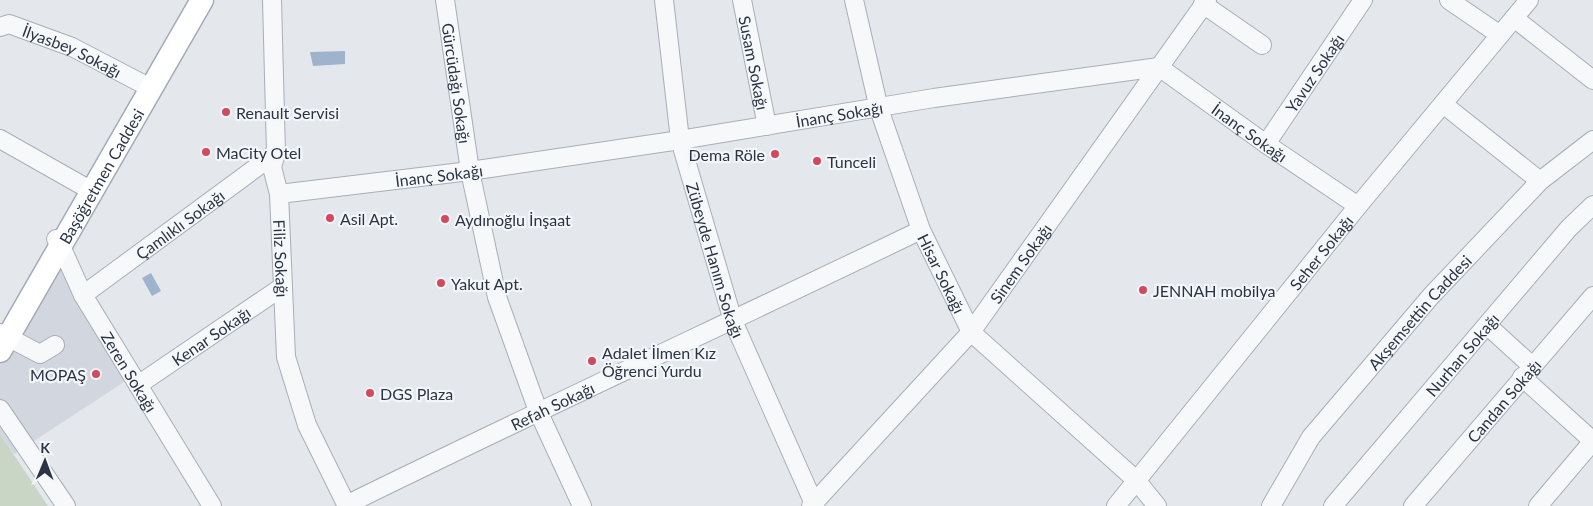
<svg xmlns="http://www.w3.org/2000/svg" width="1593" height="506" font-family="Lato,sans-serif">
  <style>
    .built { fill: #d2d6de }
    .green { fill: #c9d6c5 }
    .water { fill: #9fb4cc }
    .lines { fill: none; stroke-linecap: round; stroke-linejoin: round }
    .minor-casing { stroke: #a9aeb7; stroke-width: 20 }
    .major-casing { stroke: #a3abb8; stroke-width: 25 }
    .minor { stroke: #f7f8fa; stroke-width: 18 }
    .major { stroke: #fff; stroke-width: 22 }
    .poi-dot { fill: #d1495b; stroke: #f4f6f9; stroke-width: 2 }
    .labels { text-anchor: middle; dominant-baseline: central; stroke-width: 4.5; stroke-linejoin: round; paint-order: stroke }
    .street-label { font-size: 16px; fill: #2b3445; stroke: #f4f6f9 }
    .poi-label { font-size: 16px; fill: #2b3445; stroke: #f4f6f9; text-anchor: start }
  </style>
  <rect width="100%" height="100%" fill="#e4e7ec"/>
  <polygon class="built" points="61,264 127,380 14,454 0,434 0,365"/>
  <polygon class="green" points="0,434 48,506 0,506"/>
  <g class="water">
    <polygon points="345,51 345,64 313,66 310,52"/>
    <polygon points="151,273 161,291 152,296 142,278"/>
  </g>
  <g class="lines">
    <g class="minor-casing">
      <g id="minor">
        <path id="s1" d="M272,0L276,153L272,167L279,194L286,357L307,425L347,506"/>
        <path id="s2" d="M445,0L470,171L497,297L538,411L582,506"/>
        <path id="s3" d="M664,0L680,140L733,321L815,506"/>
        <path id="s4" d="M742,0L767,126"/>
        <path id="s5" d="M854,0L879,109L921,230L971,332L1136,480L1157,506"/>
        <polyline points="1449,0 1500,35"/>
        <polyline points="1203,4 1262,45"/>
        <polyline points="1514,18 1593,80"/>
        <path id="s6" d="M0,27L9,24L72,47L143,84"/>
        <polyline points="1443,104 1540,181"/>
        <polyline points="0,139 83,186"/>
        <path id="s7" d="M1266,144L1363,0"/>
        <path id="s8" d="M279,194L470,171L680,140L934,98L1159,67L1266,144L1358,206"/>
        <path id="s9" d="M56,239L60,244L83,295L212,506"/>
        <path id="s10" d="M83,295L276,153"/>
        <polyline points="1488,326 1532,366"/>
        <polyline points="0,333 40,354 55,345"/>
        <polyline points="1522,377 1593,441"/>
        <path id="s11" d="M138,385L282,287"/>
        <polyline points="0,409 66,506"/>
        <path id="s12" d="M346,505C537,411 730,322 921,230"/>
        <path id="s13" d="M811,506L971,332L1207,0"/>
        <path id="s14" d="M1116,506L1358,206L1529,0"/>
        <path id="s15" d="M1271,506L1311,437L1431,296L1540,181L1593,140"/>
        <path id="s16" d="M1333,506L1569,228L1593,205"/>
        <path id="s17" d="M1413,506L1593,296"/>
        <polyline points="1538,506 1593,441"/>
      </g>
    </g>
    <g class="major-casing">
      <g id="major">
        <path id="s18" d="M0,351L202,0"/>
      </g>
    </g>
    <use href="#minor" class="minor"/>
    <use href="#major" class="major"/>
  </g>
  <g class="poi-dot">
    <circle cx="226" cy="112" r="5"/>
    <circle cx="206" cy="152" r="5"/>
    <circle cx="775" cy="154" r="5"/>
    <circle cx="817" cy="161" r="5"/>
    <circle cx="330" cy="218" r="5"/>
    <circle cx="445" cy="219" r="5"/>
    <circle cx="441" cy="283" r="5"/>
    <circle cx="1143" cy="290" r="5"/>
    <circle cx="592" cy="361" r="5"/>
    <circle cx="96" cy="374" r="5"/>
    <circle cx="370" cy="393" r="5"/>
  </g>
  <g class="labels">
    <g class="street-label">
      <text stroke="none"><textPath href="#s6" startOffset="78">İlyasbey Sokağı</textPath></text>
      <text stroke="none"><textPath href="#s4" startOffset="64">Susam Sokağı</textPath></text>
      <text stroke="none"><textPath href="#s7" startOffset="86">Yavuz Sokağı</textPath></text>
      <text stroke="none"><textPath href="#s2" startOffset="84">Gürcüdağı Sokağı</textPath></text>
      <text stroke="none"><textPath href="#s8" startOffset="566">İnanç Sokağı</textPath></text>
      <text stroke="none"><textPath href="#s8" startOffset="1001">İnanç Sokağı</textPath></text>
      <text stroke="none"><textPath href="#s8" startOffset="161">İnanç Sokağı</textPath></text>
      <text stroke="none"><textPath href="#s18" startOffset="202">Başöğretmen Caddesi</textPath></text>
      <text stroke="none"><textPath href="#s10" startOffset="120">Çamlıklı Sokağı</textPath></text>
      <text stroke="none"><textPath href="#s14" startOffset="326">Seher Sokağı</textPath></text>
      <text stroke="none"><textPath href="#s1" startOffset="260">Filiz Sokağı</textPath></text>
      <text stroke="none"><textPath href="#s3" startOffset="266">Zübeyde Hanım Sokağı</textPath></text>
      <text stroke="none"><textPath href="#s13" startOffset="321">Sinem Sokağı</textPath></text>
      <text stroke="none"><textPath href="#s5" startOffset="288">Hisar Sokağı</textPath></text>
      <text stroke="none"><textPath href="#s15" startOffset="245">Akşemsettin Caddesi</textPath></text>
      <text stroke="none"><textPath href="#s11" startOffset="88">Kenar Sokağı</textPath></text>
      <text stroke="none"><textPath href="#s16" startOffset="199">Nurhan Sokağı</textPath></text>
      <text stroke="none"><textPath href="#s9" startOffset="152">Zeren Sokağı</textPath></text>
      <text stroke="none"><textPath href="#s17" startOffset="139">Candan Sokağı</textPath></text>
      <text stroke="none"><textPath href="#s12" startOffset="229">Refah Sokağı</textPath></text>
    </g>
    <g class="poi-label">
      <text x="236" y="112">Renault Servisi</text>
      <text x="216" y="152">MaCity Otel</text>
      <text x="765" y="154" text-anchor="end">Dema Röle</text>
      <text x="827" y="161">Tunceli</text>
      <text x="340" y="218">Asil Apt.</text>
      <text x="455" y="219">Aydınoğlu İnşaat</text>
      <text x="451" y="283">Yakut Apt.</text>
      <text x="1153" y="290">JENNAH mobilya</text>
      <text x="602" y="352">Adalet İlmen Kız<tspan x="602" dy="18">Öğrenci Yurdu</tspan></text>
      <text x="86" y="374" text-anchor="end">MOPAŞ</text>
      <text x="380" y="393">DGS Plaza</text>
    </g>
  </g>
  <g transform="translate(45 461) rotate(1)" stroke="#f4f6f9" stroke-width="4" paint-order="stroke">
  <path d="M0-4L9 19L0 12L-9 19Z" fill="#2b3445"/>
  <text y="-8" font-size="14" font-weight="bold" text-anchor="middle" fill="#2b3445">K</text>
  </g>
</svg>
